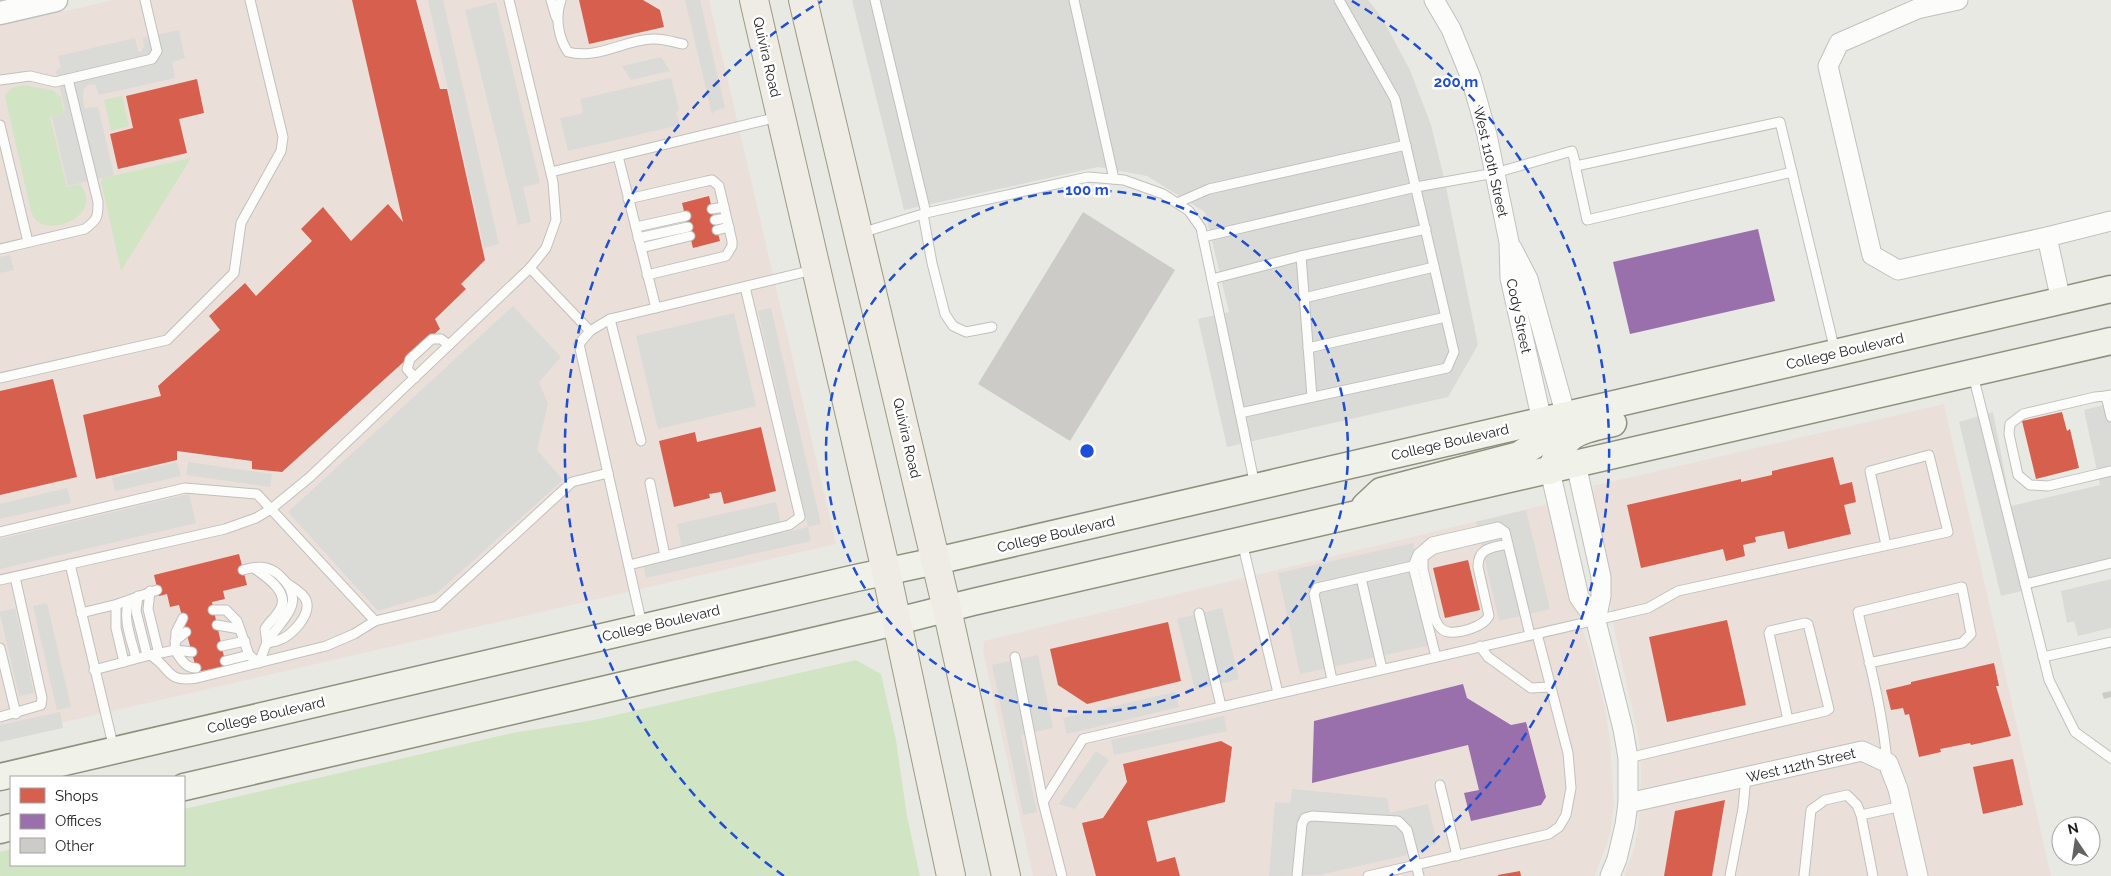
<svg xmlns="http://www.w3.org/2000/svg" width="2111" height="876" font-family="Raleway,sans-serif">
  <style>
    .commercial { fill: #ebdfda }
    .grass { fill: #d1e5c5 }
    .parking { fill: #dadad7 }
    .shops { fill: #d6604d }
    .offices { fill: #9970ab }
    .building { fill: #cccbc7 }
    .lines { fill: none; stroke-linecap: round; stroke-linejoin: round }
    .service-casing { stroke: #c0c0be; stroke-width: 11 }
    .minor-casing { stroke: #c0c0be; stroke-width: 21 }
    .tertiary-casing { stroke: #c0c0be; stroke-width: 25 }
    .secondary-casing { stroke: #8d917e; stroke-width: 29 }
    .primary-casing { stroke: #9d9983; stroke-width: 30 }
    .service { stroke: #fcfcfb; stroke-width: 9 }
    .minor { stroke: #fcfcfb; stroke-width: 19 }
    .tertiary { stroke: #fcfcfb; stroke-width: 22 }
    .secondary { stroke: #f0f2e9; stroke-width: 26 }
    .primary { stroke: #eeece4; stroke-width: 28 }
    .ring { fill: none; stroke: #1d4ed8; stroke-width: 2.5; stroke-dasharray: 9 6 }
    .labels { text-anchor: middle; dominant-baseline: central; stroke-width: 5; stroke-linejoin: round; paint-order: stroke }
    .street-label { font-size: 14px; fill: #1b1b1b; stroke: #fff }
    .centre { fill: #1d4ed8; stroke: #fff; stroke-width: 2.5 }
    .ring-label { font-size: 15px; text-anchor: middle; font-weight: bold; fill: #1d4ed8; stroke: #fff; stroke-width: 5; stroke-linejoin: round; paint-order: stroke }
  </style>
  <rect width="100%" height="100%" fill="#e9e9e4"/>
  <g class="commercial">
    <polygon points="113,0 709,0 836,544 0,737 0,26"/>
    <polygon points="1944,404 2051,876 1624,876 1634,849 1639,821 1641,772 1639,739 1615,633 1593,499 1593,486"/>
    <polygon points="1548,504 1573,600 1591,654 1605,708 1610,740 1614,805 1610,835 1595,876 1033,876 983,651 984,641"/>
  </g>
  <g class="grass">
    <path d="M23,85L52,90L61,97L64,112L62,114L50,117L67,187L80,184C103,213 57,235 38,222C35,220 33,215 31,212L5,96L11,88Z"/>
    <polygon points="122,96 129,126 111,131 104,100"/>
    <polygon points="191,158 121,271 101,181 103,178"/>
    <polygon points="856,660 881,674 896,740 907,816 920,876 0,876 0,852 11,849 11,865 184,865 184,809 512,733 594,720"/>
  </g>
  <g class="parking">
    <polygon points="428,0 443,0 499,244 484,248"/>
    <polygon points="685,0 700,0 725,108 714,111 712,114"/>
    <polygon points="852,0 1368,0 1381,16 1410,70 1431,125 1445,182 1478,345 1448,397 1227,447 1198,319 1229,312 1205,212 1147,176 1098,167 904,210"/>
    <polygon points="496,2 540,183 523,187 531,222 518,225 465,10"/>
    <polygon points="179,30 185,58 172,62 175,78 99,95 95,84 88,85 84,89 83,99 85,108 98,107 114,175 68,186 52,117 63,114 65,110 56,71 61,67 58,56 135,38 138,51 141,52 144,46 143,38"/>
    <polygon points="661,57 670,71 631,80 622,66"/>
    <polygon points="671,78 679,109 676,113 680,125 568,151 560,118 581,114 583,111 580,99"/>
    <polygon points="10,255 14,270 0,273 0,257"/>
    <polygon points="513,306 561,357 539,382 548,404 537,450 563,480 437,593 378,611 288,512"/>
    <polygon points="771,308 821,524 808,527 811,541 646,578 643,563 683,554 677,524 776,502 783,533 808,527 758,311"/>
    <polygon points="734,313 756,406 658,429 636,336"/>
    <polygon points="2111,403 2111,569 2001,596 1959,422 1993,412 2011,506 2100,485 2084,410"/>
    <polygon points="177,462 181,476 115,491 112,478"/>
    <polygon points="188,462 272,474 270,487 186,475"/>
    <polygon points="67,488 71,503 0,519 0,504"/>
    <polygon points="189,494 196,523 0,569 0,539"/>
    <polygon points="1526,510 1550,609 1499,621 1476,522"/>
    <polygon points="1413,543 1435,644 1300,674 1278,573"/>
    <polygon points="2111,579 2111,628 2078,636 2074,621 2067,623 2061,591"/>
    <polygon points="47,603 71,707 57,710 33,606"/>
    <polygon points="15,608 34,693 19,696 0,614 0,612"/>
    <polygon points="1222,608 1239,679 1195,690 1177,619"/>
    <polygon points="1038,655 1053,728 1021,735 1037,812 1023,815 992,665"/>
    <polygon points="1175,692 1179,707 1067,734 1063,718"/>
    <polygon points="60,712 63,728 0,742 0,725"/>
    <polygon points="1224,716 1227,731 1114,755 1111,740"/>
    <polygon points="1096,751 1109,760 1075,809 1059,804"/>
    <polygon points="1292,789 1387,798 1390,813 1428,804 1437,844 1403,856 1319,875 1269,876 1275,802 1290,803"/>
  </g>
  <g class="shops">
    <polygon points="352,0 416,0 440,89 447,89 485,260 461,284 466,289 435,319 440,329 282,472 252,469 252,461 177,451 177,460 96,479 83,415 161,396 158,386 220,330 209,316 245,283 256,296 312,241 301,229 323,207 351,241 388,204 403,222"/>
    <polygon points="579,0 643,0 660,10 664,27 589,44"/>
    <polygon points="197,79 204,113 179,119 187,153 118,169 110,134 133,128 126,96"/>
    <polygon points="709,196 720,241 693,248 682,203"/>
    <polygon points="53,379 77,477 0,495 0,391"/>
    <polygon points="2062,412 2067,431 2070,429 2079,468 2036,479 2022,421"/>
    <polygon points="761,427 776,491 724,504 721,492 709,494 710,498 674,507 659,441 695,432 697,442"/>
    <polygon points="1833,457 1840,485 1852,482 1856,502 1844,505 1851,534 1788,549 1784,531 1755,537 1756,542 1743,545 1745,556 1726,561 1723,549 1641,568 1627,505 1741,479 1741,482 1772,475 1772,471"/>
    <polygon points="239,554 247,585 223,591 225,599 212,602 226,666 197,672 179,605 170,607 167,594 159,596 154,575"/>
    <polygon points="1468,560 1480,610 1445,618 1433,568"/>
    <polygon points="1727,620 1746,705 1667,722 1649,637"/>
    <polygon points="1168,622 1181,681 1087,704 1058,685 1050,649"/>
    <polygon points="1994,663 1999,686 1996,686 2011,736 1971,745 1970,743 1940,749 1941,752 1919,757 1909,714 1905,715 1903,708 1891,710 1886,690 1911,684 1911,682"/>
    <polygon points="1221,741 1232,747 1225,802 1147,821 1157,862 1175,857 1180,876 1096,876 1082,823 1103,818 1127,782 1123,764"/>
    <polygon points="2013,759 2023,805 1983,814 1973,767"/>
    <polygon points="1725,800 1712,876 1664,876 1675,811"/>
    <polygon points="1520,871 1521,876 1498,876 1498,875"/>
  </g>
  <g class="offices">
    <polygon points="1758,229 1775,301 1630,334 1613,262"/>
    <polygon points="1463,684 1467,698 1511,725 1526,722 1546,797 1541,805 1471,821 1464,793 1479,790 1468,745 1312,783 1314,721"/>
  </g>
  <g class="building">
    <polygon points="1083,212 1175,270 1070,441 978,384"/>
    <polygon points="2111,691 2111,697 2104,699 2102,693"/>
  </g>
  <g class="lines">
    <g class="service-casing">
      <g id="service">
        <polyline points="551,0 556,17"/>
        <path d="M561,0C555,17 558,37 568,52C597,60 624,40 652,39C662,38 673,42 683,44"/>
        <polyline points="1074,0 1114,179"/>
        <polyline points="0,80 30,76 55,82 152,59 157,51 145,0"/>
        <polyline points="0,125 28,242"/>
        <polyline points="618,156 656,308"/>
        <polyline points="1575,165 1587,220 1792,172"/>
        <polyline points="551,172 778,117"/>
        <polyline points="628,199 707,181 712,180 719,186 732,241 732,246 726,256 647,275"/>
        <polyline points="1177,203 1209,189 1406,145"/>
        <polyline points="712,209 724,207"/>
        <polyline points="926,213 1088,177 1124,180 1163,194 1189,211 1201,228 1240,413"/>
        <polyline points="923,214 932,263 945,314 953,326 966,332 992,327"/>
        <polyline points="715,220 726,218"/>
        <polyline points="636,227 686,216"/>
        <polyline points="717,230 729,227"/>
        <polyline points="861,233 926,213 875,0"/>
        <polyline points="1203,237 1416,187 1495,173 1572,151 1576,166 1780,122 1835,351"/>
        <polyline points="638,238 688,227"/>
        <polyline points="641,248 690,236"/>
        <path d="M0,249L85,229C98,219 98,217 98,202L68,79"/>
        <polyline points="530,268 590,331"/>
        <polyline points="1212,279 1301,256"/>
        <polyline points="1304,298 1434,267"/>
        <polyline points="610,319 641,441"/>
        <polyline points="1308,348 1446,317"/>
        <polyline points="1973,375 2049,680 2075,732 2111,758"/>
        <polyline points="0,378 167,340 234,273 241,223 281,151 283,137 250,0"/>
        <polyline points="415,378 407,369 410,359 432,339 441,339 449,345"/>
        <polyline points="2111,395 2106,396 2111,417"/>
        <polyline points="2106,396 2095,397 2023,414 2010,424 2009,434 2018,475 2030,485 2048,486 2111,471"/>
        <polyline points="1312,397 1301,256 1426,229"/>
        <polyline points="650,483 665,556"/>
        <polyline points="1255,486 1240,413 1447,368 1454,352 1395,99 1339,0"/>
        <polyline points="0,532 185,488 257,494 375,621 437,606 572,482 608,473"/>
        <path d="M1505,532L1434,549L1423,557V569L1435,619C1438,625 1441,631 1449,632C1461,633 1483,627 1489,616L1478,567C1478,547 1492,548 1508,544"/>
        <polyline points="1242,542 1278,693"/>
        <polyline points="70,564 114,749"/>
        <polyline points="629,565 789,525 800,517 745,287"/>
        <path d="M254,568C266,577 292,593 279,611C275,618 269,622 265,629L267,643C270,642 275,642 279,640C291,636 312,615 306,600C303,593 294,588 288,584"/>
        <polyline points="1361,578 1382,669"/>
        <polyline points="0,580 225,529 256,518 271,509 310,477 530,268 546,248 556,220 553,182 509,0"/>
        <polyline points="2025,584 2111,563"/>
        <polyline points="138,596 136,611 147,655"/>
        <path d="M130,600C121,616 132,641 136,658"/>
        <polyline points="118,604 116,607 116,628 124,662"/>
        <path d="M213,610H226L237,621L249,655L259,663C262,656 264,648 268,641C282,618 309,602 279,575C268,565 257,566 243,570"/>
        <polyline points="81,613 118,604 157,590"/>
        <polyline points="1199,613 1221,706"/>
        <polyline points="217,625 240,629"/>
        <polyline points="642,625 579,344 590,331 610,319 813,270"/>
        <polyline points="175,641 186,632"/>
        <polyline points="222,646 245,641"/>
        <polyline points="1480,646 1488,657 1531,688 1550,687"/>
        <polyline points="0,648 16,714"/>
        <path d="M175,650C180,658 185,668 196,668"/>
        <polyline points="175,650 192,652"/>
        <polyline points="156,654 175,650 176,632 183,618"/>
        <polyline points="150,655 156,654 158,650 148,609 150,591"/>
        <polyline points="1015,657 1043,802"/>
        <polyline points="1436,657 1413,566 1418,554 1432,542 1498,527 1505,532 1530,635"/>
        <polyline points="2043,657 2111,642"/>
        <polyline points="225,661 249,655"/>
        <path d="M1869,663L1962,643L1971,634L1962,587L1858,612C1869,661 1883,712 1887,763"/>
        <path d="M94,670L150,655C172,668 165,683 197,678L326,646L354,634L375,621"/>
        <polyline points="1332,680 1314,594 1317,588 1417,565"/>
        <polyline points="0,717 41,705 42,698 15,577"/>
        <polyline points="1628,758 1826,711 1829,709 1808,624 1805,623 1770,631 1769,633 1788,720"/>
        <polyline points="1440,785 1457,856"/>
        <polyline points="1062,876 1043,802 1083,739 1648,608 1678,591 1948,532 1929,455 1870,471 1886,545"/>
        <polyline points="1297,876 1302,824 1305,818 1312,816 1398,821 1407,830 1419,876"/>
        <polyline points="1368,876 1549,834 1559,827 1566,815 1571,788 1568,753 1537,634"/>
        <polyline points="1730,876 1743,808 1746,777"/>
        <polyline points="1804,876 1811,810 1825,800 1847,795 1857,805 1861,815"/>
        <polyline points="1873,876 1861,815 1902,806"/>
      </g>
    </g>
    <g class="minor-casing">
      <g id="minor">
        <polyline points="1434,0 1451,29 1471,78 1487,135 1509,242 1510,278 1542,421"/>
        <polyline points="1958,0 1917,9 1839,43 1828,66 1872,255 1898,270 2047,237 2111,221"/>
        <polyline points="2047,237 2061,301"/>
        <polyline points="1512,248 1528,279 1566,416"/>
        <polyline points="1576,464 1601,577 1601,596 1596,621"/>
        <polyline points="1550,471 1579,597 1596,621 1623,729 1628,758 1628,803 1625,825 1617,859 1610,876"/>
        <polyline points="1628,803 1862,751 1888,763 1898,789 1918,876"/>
      </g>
    </g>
    <g class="tertiary-casing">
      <polyline id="tertiary" points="0,13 56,0"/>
    </g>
    <g class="secondary-casing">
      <g id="secondary">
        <path d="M1550,471C1567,432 1574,432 1613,423"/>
        <polyline points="1365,506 1381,491 1519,455 1547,437 1566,416"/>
        <polyline points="0,777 856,578 936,561 2111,289"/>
        <polyline points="184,787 874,627 973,602 2111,341"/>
        <polyline points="0,830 11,827"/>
      </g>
    </g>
    <g class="primary-casing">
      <g id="primary">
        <polyline points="754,0 886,571 951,876"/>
        <polyline points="803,0 947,609 1006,876"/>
      </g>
    </g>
    <use href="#service" class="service"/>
    <use href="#minor" class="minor"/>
    <use href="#tertiary" class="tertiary"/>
    <use href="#secondary" class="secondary"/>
    <use href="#primary" class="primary"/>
  </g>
  <g class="ring">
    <circle cx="1087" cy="451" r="261"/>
    <path d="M784 876A522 522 0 0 1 822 1M1352 1A522 522 0 0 1 1390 876"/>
  </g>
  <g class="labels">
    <g class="street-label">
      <text transform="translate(767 57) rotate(77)">Quivira Road</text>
      <text transform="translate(1491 162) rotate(77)">West 110th Street</text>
      <text transform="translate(1519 316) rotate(78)">Cody Street</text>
      <text transform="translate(1845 351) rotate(-13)">College Boulevard</text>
      <text transform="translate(907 438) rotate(77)">Quivira Road</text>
      <text transform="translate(1450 442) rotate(-13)">College Boulevard</text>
      <text transform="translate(1056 534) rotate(-13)">College Boulevard</text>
      <text transform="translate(661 623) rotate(-13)">College Boulevard</text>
      <text transform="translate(266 715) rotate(-13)">College Boulevard</text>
      <text transform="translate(1801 765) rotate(-13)">West 112th Street</text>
    </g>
  </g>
  <circle cx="1087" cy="451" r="8" class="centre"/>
  <g class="ring-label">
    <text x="1456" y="87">200 m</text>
    <text x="1087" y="195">100 m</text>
  </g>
  <rect x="10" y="776" width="175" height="90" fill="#ffffff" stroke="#a4a4a4"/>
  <rect x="20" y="788" width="25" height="15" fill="#d6604d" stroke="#a4a4a4"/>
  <text x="55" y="801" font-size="15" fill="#1b1b1b">Shops</text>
  <rect x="20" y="814" width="25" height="15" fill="#9970ab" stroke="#a4a4a4"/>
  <text x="55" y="826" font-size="15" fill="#1b1b1b">Offices</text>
  <rect x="20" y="838" width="25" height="15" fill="#cccbc7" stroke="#a4a4a4"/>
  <text x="55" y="851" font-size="15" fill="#1b1b1b">Other</text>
  <g transform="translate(2076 841) rotate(347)"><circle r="24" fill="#ffffff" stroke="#a4a4a4"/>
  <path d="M0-4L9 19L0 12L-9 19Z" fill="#636361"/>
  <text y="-8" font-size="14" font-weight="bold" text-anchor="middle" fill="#1b1b1b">N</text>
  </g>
</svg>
